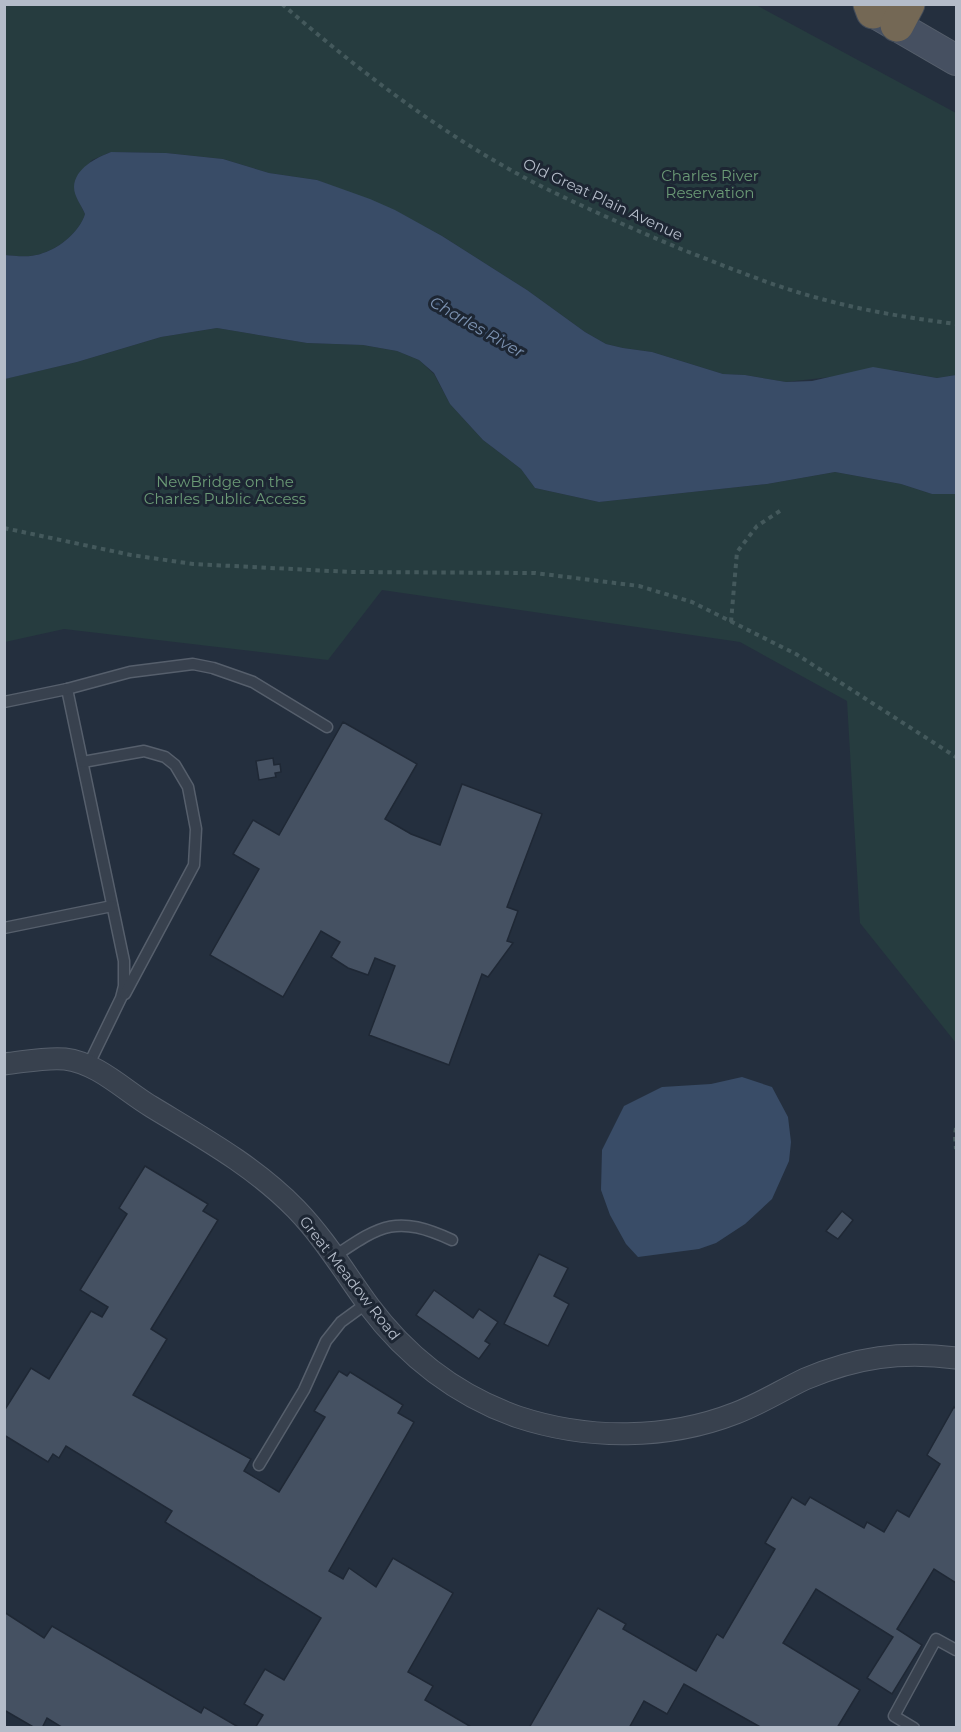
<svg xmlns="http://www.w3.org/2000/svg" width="961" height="1732" font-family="Montserrat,sans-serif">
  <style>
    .green { fill: #263c3f }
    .water { fill: #394c67 }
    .building { fill: #455162; stroke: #1f2835; stroke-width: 1.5 }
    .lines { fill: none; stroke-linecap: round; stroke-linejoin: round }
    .lane-casing { stroke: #565f6c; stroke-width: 13 }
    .street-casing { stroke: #565f6c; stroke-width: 23 }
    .secondary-casing { stroke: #565f6c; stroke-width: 32 }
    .highway-casing { stroke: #434c59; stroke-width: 35 }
    .path { stroke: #44595c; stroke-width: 4; stroke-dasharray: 4.5 4.5; stroke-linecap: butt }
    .lane { stroke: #38414e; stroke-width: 10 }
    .street { stroke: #38414e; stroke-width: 21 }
    .secondary { stroke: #465061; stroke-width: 30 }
    .highway { stroke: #746855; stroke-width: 33 }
    .labels { text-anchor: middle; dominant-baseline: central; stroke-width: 6; stroke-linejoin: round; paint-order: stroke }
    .park-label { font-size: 15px; fill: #6b9a76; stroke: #1d2633 }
    .street-label { font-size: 15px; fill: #b4bcc9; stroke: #1d2633 }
    .water-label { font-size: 16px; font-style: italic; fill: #7c92b1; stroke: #1d2633 }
  </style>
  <rect width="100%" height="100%" fill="#242f3e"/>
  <g class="green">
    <path d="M4,5H756L956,113V375L937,378L893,370L786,382L745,375L723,374L652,352L623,348L606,344L585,332L527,290L442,236L394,210L317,180L269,173L223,159L166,153L111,152L92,160L80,174L76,196L85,214C80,231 60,248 43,253C31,258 17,256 5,255Z"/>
    <polygon points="217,328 307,343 363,345 397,351 419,360 434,374 450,404 483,440 521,469 535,488 599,502 767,484 835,472 901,484 932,494 956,494 956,1043 860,923 847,701 740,642 382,590 328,660 64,629 5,642 4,379 77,362 161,337"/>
  </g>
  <g class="water">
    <path d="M111,152L166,153L223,159L269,173L317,180L370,199L395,210L442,236L527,290L585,332L606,344L623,348L652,352L723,374L745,375L786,382L812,381L873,367L937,378L956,375V494H932L901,484L835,472L767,484L599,502L535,488L521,469L483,440L450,404L434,373L419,360L397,351L363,345L307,343L217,328L161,337L77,362L5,379V255C17,256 31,258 43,253C60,248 80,231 85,214C82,206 74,197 74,187C75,168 96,158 111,152Z"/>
    <polygon points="742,1077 772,1087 788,1117 791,1142 789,1161 772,1199 745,1224 716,1243 699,1249 638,1257 626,1244 610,1215 601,1190 602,1150 624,1106 662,1087 711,1084"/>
  </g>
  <g class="building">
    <polygon points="343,722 417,764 385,819 411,834 440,845 462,784 542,814 507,907 518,911 507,941 513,943 488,977 482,974 449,1065 369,1035 395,966 375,958 368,975 348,968 331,957 340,942 321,931 283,997 210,955 259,869 233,854 253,820 279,835"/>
    <polygon points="273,758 274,765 280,764 281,772 275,773 276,777 259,780 256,761"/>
    <polygon points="145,1166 208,1204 203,1211 218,1220 151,1329 167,1339 133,1395 251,1459 244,1471 279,1492 325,1417 314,1411 339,1371 347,1376 350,1372 403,1405 398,1413 414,1422 329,1571 343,1579 349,1568 376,1587 393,1558 453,1593 408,1672 433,1686 425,1700 473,1728 255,1728 263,1715 244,1704 265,1669 284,1680 321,1618 165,1522 172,1511 66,1446 59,1458 53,1454 48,1462 4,1435 4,1411 31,1368 49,1379 91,1311 102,1317 108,1307 80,1290 127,1214 119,1208"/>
    <polygon points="842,1211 853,1220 838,1239 826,1231"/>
    <polygon points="539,1254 568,1268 554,1296 569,1304 548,1346 504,1324"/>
    <polygon points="434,1290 473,1318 479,1309 498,1322 485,1341 490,1344 479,1359 416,1315"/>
    <polygon points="954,1407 956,1409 956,1583 934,1569 897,1629 922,1645 892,1694 867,1678 893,1637 816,1589 783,1643 860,1690 837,1728 762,1728 684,1684 667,1714 644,1701 629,1728 529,1728 598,1608 626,1624 623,1629 696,1671 717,1634 723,1638 775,1549 765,1543 792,1497 805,1505 810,1497 864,1528 867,1522 884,1532 897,1510 909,1517 940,1464 927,1455"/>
    <polygon points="4,1612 44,1638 52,1626 201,1713 204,1707 240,1728 63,1728 47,1718 42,1728 35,1728 4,1710"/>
  </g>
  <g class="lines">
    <g class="lane-casing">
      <g id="lane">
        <polyline points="67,689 124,961 124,986 121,998 88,1066"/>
        <polyline points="4,702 67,689 130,672 193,664 213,668 253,682 327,727"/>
        <polyline points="83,762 144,751 165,757 175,765 188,787 196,829 194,865 125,994"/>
        <polyline points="4,928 112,906"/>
        <path d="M335,1256C382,1224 397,1215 452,1240"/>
        <polyline points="259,1465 304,1390 326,1341 341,1322 367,1303"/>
        <polyline points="914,1728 894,1716 936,1639 956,1650"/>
      </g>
    </g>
    <g class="street-casing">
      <path id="street" d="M4,1064C24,1062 46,1057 65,1059C98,1063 125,1091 152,1107C203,1138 254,1166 296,1209C325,1239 345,1273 369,1306C407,1357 458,1396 518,1417C588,1440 667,1440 736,1413C760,1404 782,1390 805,1379C857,1357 901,1351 956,1358"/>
    </g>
    <g class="secondary-casing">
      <polyline id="secondary" points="875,13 956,60"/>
    </g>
    <g class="highway-casing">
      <g id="highway">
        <polyline points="870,4 873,12"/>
        <polyline points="897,25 908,4"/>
      </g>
    </g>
    <g class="path">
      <path d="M282,4C358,70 440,133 529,180C580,206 633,229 686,251C730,268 773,286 818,298C864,311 910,318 956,324"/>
      <polyline points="4,528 131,555 193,564 351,572 535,573 639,586 692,602 796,654 956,757"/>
      <polyline points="731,622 737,552 757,526 783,509"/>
      <polyline points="956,1128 955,1135 956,1149"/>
    </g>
    <use href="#lane" class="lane"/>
    <use href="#street" class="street"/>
    <use href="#secondary" class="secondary"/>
    <use href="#highway" class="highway"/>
  </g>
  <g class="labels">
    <g class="park-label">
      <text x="710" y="175">Charles River<tspan x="710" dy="17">Reservation</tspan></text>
      <text x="225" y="481">NewBridge on the<tspan x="225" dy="17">Charles Public Access</tspan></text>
    </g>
    <g class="street-label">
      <text transform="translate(603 199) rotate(25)">Old Great Plain Avenue</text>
      <text transform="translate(350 1278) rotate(52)">Great Meadow Road</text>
    </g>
    <g class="water-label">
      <text transform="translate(477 327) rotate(30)">Charles River</text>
    </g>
  </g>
  <rect width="961" height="1732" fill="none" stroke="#b4bcc9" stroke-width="12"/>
</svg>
